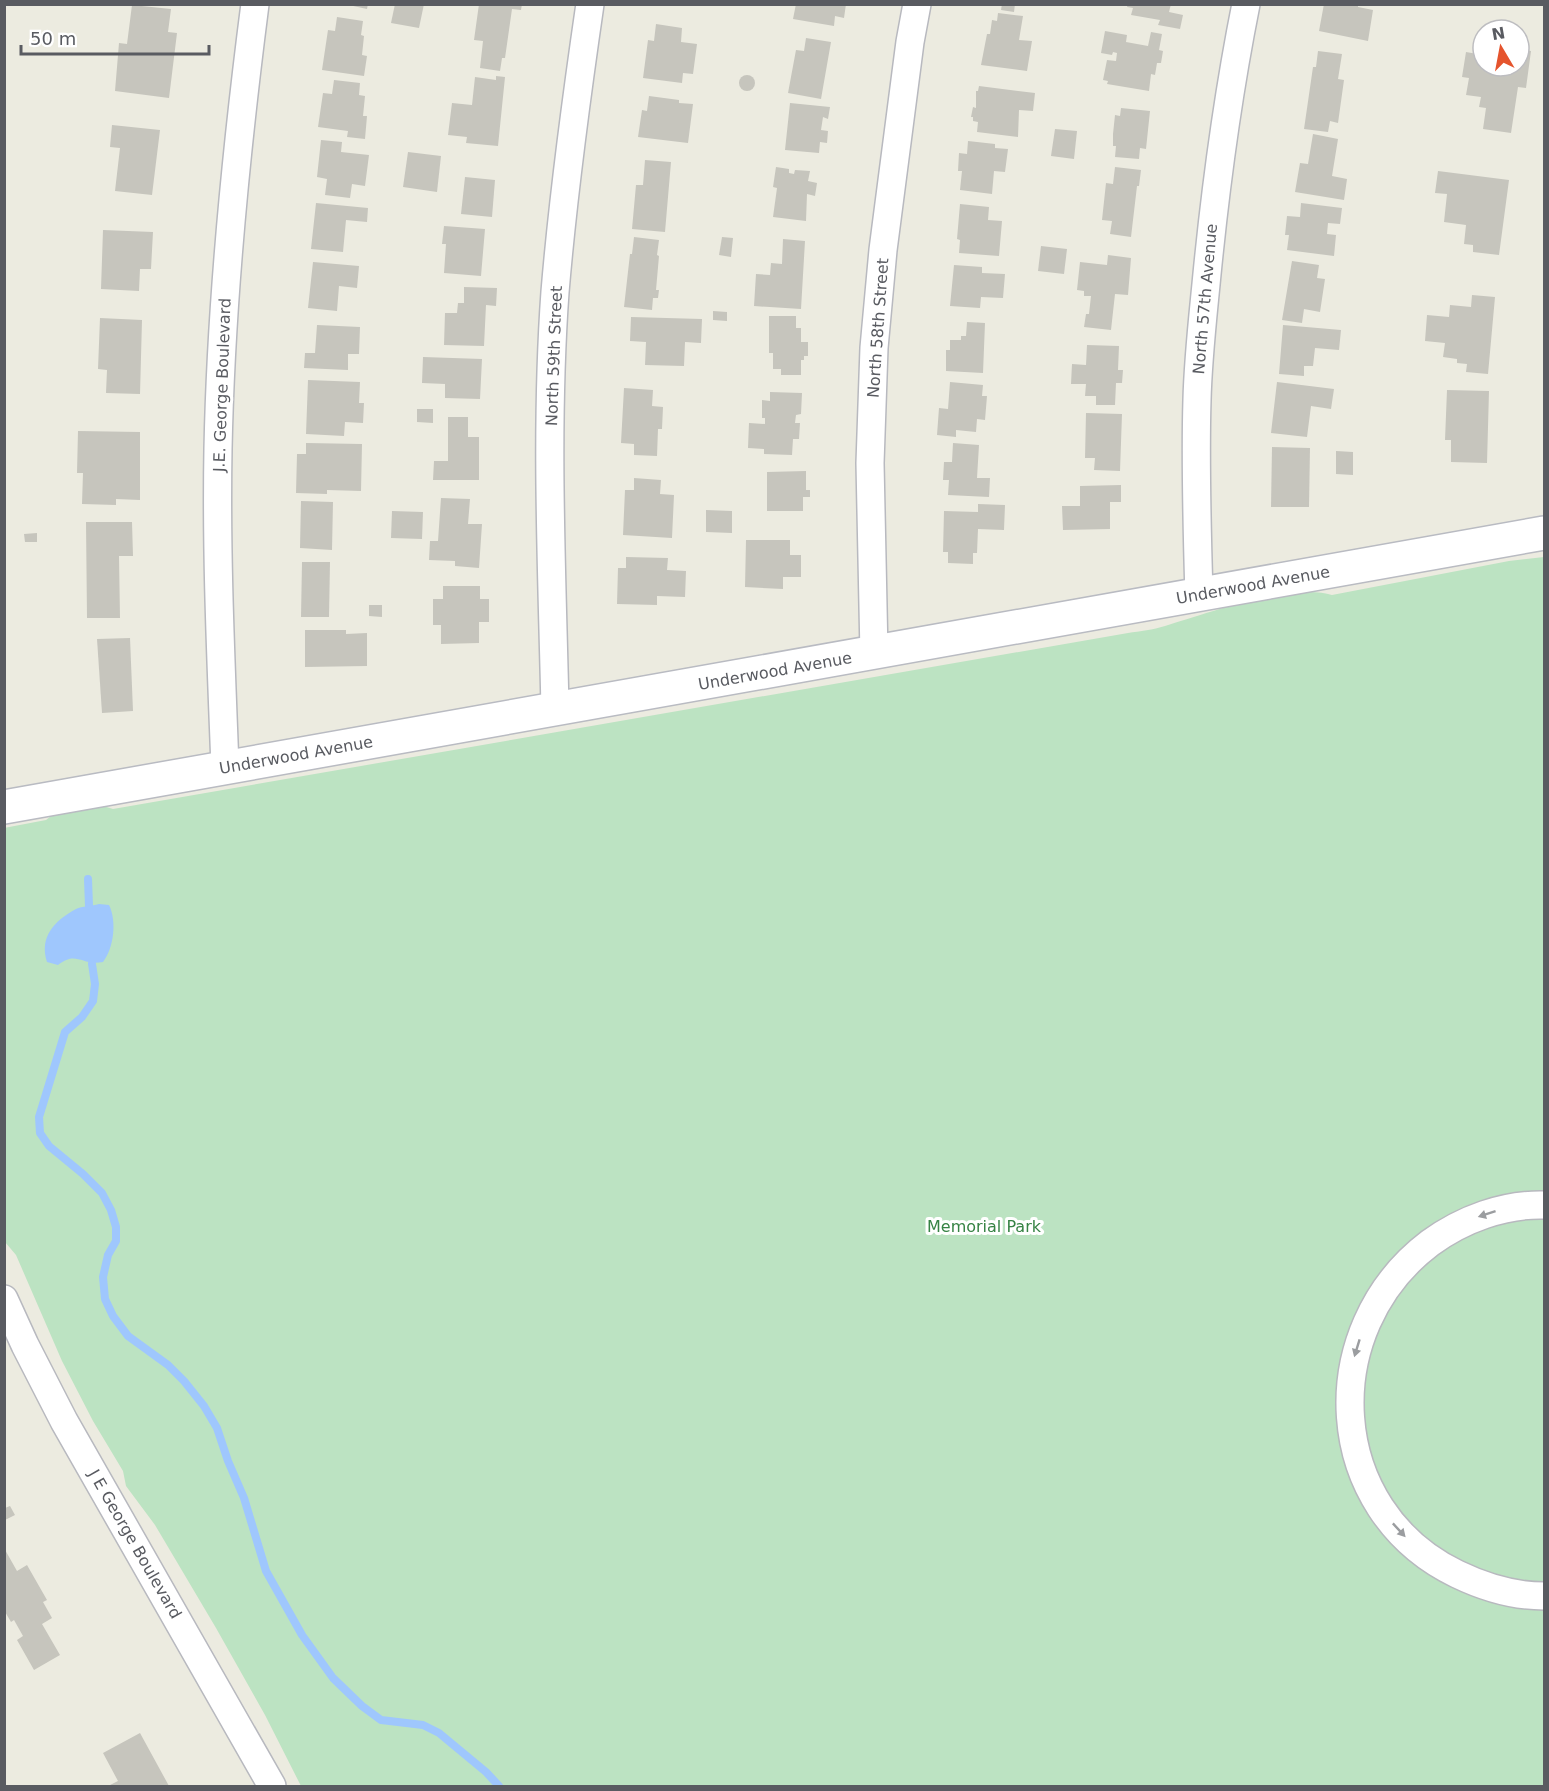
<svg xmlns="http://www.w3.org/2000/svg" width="1549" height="1791" font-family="'DejaVu Sans',sans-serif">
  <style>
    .green { fill: #bce3c2 }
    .water { fill: #9fc7fd }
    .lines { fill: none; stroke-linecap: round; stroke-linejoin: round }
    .stream { stroke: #9fc7fd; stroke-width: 8 }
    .building { fill: #c6c5bd }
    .street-casing { stroke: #b8b9bf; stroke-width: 30 }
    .secondary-casing { stroke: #b9bbc2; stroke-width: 36 }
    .street { stroke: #fff; stroke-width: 27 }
    .secondary { stroke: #fff; stroke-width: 33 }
    .oneway { fill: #9b9da0 }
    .labels { text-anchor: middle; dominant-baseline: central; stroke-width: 6; stroke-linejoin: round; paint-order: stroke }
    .street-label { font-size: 16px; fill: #595b61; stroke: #fff }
    .park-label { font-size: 16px; fill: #368344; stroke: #fff }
  </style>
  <rect width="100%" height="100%" fill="#ecebe0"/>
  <path class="green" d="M1544,557V1786H301L265,1715L216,1628L155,1525L126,1486L123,1471L93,1421L62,1361L16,1255L5,1242L4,828L46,820L55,813L100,805L113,809L1128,633C1140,631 1153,630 1165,626C1205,614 1293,582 1332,595L1509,561Z"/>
  <path class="water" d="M99,904L109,905C117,921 114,948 103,962C81,966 77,950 58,965L47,962C39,937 54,921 76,909C82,906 92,906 99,904Z"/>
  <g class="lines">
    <g class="stream">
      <polyline points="88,879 89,906"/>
      <polyline points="92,964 95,984 93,1001 82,1017 65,1032 39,1117 40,1133 49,1146 83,1174 102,1193 111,1210 116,1227 116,1241 108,1255 103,1277 105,1299 113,1316 128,1336 168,1365 184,1381 204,1406 217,1428 228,1461 244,1498 266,1571 302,1635 333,1678 362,1706 381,1720 423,1725 439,1733 486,1772 499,1786"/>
    </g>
  </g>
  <g class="building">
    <polygon points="344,4 368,4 367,9"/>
    <polygon points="395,4 424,4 419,28 391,23"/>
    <polygon points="479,4 522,4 521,10 512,9 505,58 502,58 500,71 480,68 483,41 474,40"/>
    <polygon points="796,4 846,4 844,18 835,16 834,26 793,19"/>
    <polygon points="1002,4 1015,4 1014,12 1001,10"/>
    <polygon points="1128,4 1171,4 1169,12 1183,15 1180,29 1158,25 1160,20 1131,15 1133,8 1127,7"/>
    <polygon points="1324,4 1358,4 1358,7 1373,10 1368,41 1319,31"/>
    <polygon points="132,5 171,9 168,32 177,33 169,98 115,91 119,43 127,44"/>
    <polygon points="998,13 1023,16 1019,40 1032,41 1027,71 981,65 987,34 990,34 992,20 997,21"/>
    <polygon points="337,17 363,21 361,35 364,36 362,55 367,56 364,76 322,70 328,30 335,31"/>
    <polygon points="656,24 682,28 681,42 697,44 693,74 683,73 682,83 643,78 648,40 654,41"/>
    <polygon points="1105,31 1127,35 1126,42 1148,46 1151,32 1162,34 1159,50 1163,51 1161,63 1157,63 1155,75 1151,74 1149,91 1107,84 1108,81 1103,80 1107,60 1116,61 1117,53 1113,52 1112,55 1101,53"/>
    <polygon points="806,38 831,42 821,99 788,93 796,50 804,51"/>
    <polygon points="1519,49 1531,51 1526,88 1518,87 1511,133 1483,129 1486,108 1479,107 1481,97 1466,95 1469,78 1462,77 1466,52 1483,55 1483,66 1519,66"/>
    <polygon points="1318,51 1342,54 1338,79 1344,80 1338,123 1330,121 1328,132 1304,129 1313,67 1316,67"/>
    <circle cx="747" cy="83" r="8"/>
    <polygon points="496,76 505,77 498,146 466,143 467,137 448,135 452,103 472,105 475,77 496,80"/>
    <polygon points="334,80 360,83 359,95 365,96 363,116 367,116 365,139 347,137 348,131 318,127 323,93 332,94"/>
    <polygon points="979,86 1035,93 1033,111 1019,110 1018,137 977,132 978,122 973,121 973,117 971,117 973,107 976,108 976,91 978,91"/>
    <polygon points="649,96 679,100 679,103 693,104 688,143 638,137 642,110 647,111"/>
    <polygon points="790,103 830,107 828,119 823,117 821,130 828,131 827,143 820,142 819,153 785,150"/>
    <polygon points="1121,108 1150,111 1146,149 1140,148 1139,159 1115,157 1116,146 1113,146 1113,134 1115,115 1120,116"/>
    <polygon points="112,125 160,130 152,195 115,191 120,148 110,147"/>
    <polygon points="1055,129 1077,131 1074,159 1051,156"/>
    <polygon points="1313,134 1338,139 1332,176 1347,179 1344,200 1295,192 1300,163 1308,164"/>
    <polygon points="321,140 342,142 341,152 369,155 365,186 352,184 350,198 325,195 327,179 317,177"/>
    <polygon points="968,141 995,144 995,148 1008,149 1005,172 994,171 992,194 960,190 962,171 958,171 959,153 967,154"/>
    <polygon points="408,152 441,156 437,192 403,187"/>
    <polygon points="645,160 671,162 665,232 632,229 636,185 643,185"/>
    <polygon points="776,167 789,169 789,173 794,174 795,170 810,171 808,181 817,183 815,196 807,194 806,221 773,217 777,188 773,187"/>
    <polygon points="1115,167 1141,170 1139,186 1137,186 1131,237 1110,234 1112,221 1102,220 1106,183 1113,184"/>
    <polygon points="1438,171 1509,180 1499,255 1473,252 1473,245 1464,244 1466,225 1444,222 1447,194 1435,193"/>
    <polygon points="465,177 495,180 492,217 461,214"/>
    <polygon points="316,203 368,208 367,222 346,220 343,252 311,249"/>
    <polygon points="1301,203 1342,208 1340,224 1328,223 1327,234 1336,235 1334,256 1287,250 1289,235 1285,235 1287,216 1300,217"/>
    <polygon points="960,204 989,207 988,220 1002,221 999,256 959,253 960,240 957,239"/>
    <polygon points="444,226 485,229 481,276 444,273 446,244 442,244"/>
    <polygon points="103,230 153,232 151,269 140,269 139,291 101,289"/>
    <polygon points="634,237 659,240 657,255 659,256 656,290 659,290 658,298 653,298 652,310 624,307 630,254 632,254"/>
    <polygon points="722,237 733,238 731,257 719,255"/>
    <polygon points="783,239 805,241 801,309 754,306 756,274 770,275 771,263 782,264"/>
    <polygon points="1041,246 1067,249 1064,274 1038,271"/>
    <polygon points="1108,255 1131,258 1128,295 1115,294 1111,330 1084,327 1086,314 1089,314 1091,296 1084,296 1084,291 1077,290 1080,262 1107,265"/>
    <polygon points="1292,261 1319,265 1317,278 1325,279 1320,312 1304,309 1302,323 1282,320"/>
    <polygon points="313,262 359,266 357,288 339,286 337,311 308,308"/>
    <polygon points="954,265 982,267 982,273 1005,274 1003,298 981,297 980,308 950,306"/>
    <polygon points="464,287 497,288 496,306 486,305 484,346 444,345 445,313 457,313 458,303 464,303"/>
    <polygon points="1472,295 1495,297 1488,374 1466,372 1467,364 1457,363 1457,359 1443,357 1445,343 1425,341 1427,315 1449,317 1450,305 1471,307"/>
    <polygon points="713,311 727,312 727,321 713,320"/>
    <polygon points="769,316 796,316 796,328 801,328 801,342 808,342 808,356 804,356 804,360 801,360 801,375 781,375 781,369 773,369 773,353 769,353"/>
    <polygon points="631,317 702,319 701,343 685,342 684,366 645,365 646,342 630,341"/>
    <polygon points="100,318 142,320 140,394 106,393 107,370 98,369"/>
    <polygon points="967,322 985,323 983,373 946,371 946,350 950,350 950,340 961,340 961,336 966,336"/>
    <polygon points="317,325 360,327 359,354 348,354 348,370 304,368 305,353 315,353"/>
    <polygon points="1283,325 1341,330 1339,350 1315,348 1313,366 1304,366 1304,376 1279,374"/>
    <polygon points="1087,345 1119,346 1118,370 1123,370 1122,383 1116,383 1115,405 1096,405 1096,396 1085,396 1086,384 1071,384 1072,364 1086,365"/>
    <polygon points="423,357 482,359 480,399 445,398 445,384 422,383"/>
    <polygon points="308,380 360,382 359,403 364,403 363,423 345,422 344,436 306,434"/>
    <polygon points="950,382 983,385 982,396 987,396 985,420 977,419 976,432 956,430 956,437 937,435 939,408 948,409"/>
    <polygon points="1277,382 1334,389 1331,409 1311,406 1307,437 1271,433"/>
    <polygon points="624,388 653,390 652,406 663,407 662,429 658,429 657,456 634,455 634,444 621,443"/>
    <polygon points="1447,390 1489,391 1487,463 1451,462 1451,440 1445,440"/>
    <polygon points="770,392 802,393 801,414 796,415 795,423 800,423 799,439 793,439 792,455 764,454 764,449 748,448 749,423 765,424 765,418 762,418 762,400 770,401"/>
    <polygon points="417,409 433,409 433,423 417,422"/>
    <polygon points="1086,413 1122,414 1120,471 1094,470 1095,458 1085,458"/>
    <polygon points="448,417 468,417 468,437 479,437 479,480 433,480 434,461 448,461"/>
    <polygon points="78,431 140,432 140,500 116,499 116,505 82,504 83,473 77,473"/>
    <polygon points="306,443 362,444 361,491 327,490 327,494 296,493 297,454 306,454"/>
    <polygon points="953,443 979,445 977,478 990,478 989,497 948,495 949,480 943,480 944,462 952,462"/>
    <polygon points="1272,447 1310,448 1309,507 1271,507"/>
    <polygon points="1336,451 1353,452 1353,475 1336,474"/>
    <polygon points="806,471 806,490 810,490 810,497 803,497 803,511 767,511 767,472"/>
    <polygon points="634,478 661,480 660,494 674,495 672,538 623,535 625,490 634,490"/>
    <polygon points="1121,485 1121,502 1110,502 1110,529 1063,530 1062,506 1080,506 1080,486"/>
    <polygon points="441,498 470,499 468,524 482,524 479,568 455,566 455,561 429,560 430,541 438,541"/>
    <polygon points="301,501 333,502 332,550 300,548"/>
    <polygon points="978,504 1005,505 1004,530 978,529 977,553 973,553 973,564 948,563 948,552 943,552 944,511 978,512"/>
    <polygon points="706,510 732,511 732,533 706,532"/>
    <polygon points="392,511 423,512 422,539 391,538"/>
    <polygon points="86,522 132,522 133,556 119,556 120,618 87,618"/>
    <polygon points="37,533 37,542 25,542 24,534"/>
    <polygon points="746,540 790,540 790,555 801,555 801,577 783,577 783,589 745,587"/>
    <polygon points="626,557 668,558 667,570 686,571 685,597 657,596 657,605 617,604 618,568 626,568"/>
    <polygon points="302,562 330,562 329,617 301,617"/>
    <polygon points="443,586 480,586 480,599 489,599 489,622 479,622 479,643 441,644 441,625 433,625 433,599 443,599"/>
    <polygon points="369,605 382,605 382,617 369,616"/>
    <polygon points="305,630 346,630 346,634 367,633 367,666 305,667"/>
    <polygon points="130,638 133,711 102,713 97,639"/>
    <polygon points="10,1506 15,1515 5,1520 5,1508"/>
    <polygon points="4,1548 17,1571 27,1565 47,1600 43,1602 52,1618 42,1624 60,1655 34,1670 17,1640 23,1636 14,1620 11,1622 4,1610"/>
    <polygon points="140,1733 169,1786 108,1786 118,1781 103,1753"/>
  </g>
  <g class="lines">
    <g class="street-casing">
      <g id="street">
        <path d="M1199,595C1197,530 1195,465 1197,400C1198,358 1203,316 1207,274C1216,183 1228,94 1246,4"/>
        <polyline points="874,654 870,463 874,348 883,250 910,42 917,4"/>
        <path d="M555,709C552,571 545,431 555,292C563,196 576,100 590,4"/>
        <path d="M225,767C221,661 216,555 218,449C221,300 236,151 255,4"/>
        <path d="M1544,1205C1504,1204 1463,1219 1430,1243C1315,1330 1324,1510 1457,1574C1486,1588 1513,1596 1544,1596"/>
        <polyline points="4,1299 25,1345 64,1421 272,1786"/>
      </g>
    </g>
    <g class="secondary-casing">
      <polyline id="secondary" points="4,807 1544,533"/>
    </g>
    <use href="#street" class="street"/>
    <use href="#secondary" class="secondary"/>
  </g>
  <defs><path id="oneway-solid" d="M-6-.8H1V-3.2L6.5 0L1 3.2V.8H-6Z" transform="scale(1.5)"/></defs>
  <g class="oneway">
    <use href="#oneway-solid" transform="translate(1487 1214) rotate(162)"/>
    <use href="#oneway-solid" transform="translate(1357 1348) rotate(107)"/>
    <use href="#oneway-solid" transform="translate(1399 1530) rotate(47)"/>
  </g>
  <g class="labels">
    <g class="street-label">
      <text transform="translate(1205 299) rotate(-85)">North 57th Avenue</text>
      <text transform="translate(878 328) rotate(-86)">North 58th Street</text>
      <text transform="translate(554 356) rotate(-88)">North 59th Street</text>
      <text transform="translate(222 385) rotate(-88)">J.E. George Boulevard</text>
      <text transform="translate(1253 585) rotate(-10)">Underwood Avenue</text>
      <text transform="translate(775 671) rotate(-10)">Underwood Avenue</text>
      <text transform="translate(296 755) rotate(-10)">Underwood Avenue</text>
      <text transform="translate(135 1544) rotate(60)">J E George Boulevard</text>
    </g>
    <g class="park-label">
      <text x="984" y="1226">Memorial Park</text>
    </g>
  </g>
  <rect width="1549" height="1791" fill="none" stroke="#595b61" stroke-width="12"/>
  <g transform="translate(1501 48) rotate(350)"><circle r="28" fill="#ffffff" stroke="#bdbdc0" stroke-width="1.5"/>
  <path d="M0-4.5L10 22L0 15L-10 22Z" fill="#e5542d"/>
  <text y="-9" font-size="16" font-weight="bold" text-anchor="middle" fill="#595b61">N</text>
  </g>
  <path d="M21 45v9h188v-9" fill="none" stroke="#595b61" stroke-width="3"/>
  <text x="30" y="45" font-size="18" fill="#595b61" stroke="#ffffff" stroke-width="4.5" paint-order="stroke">50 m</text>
</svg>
